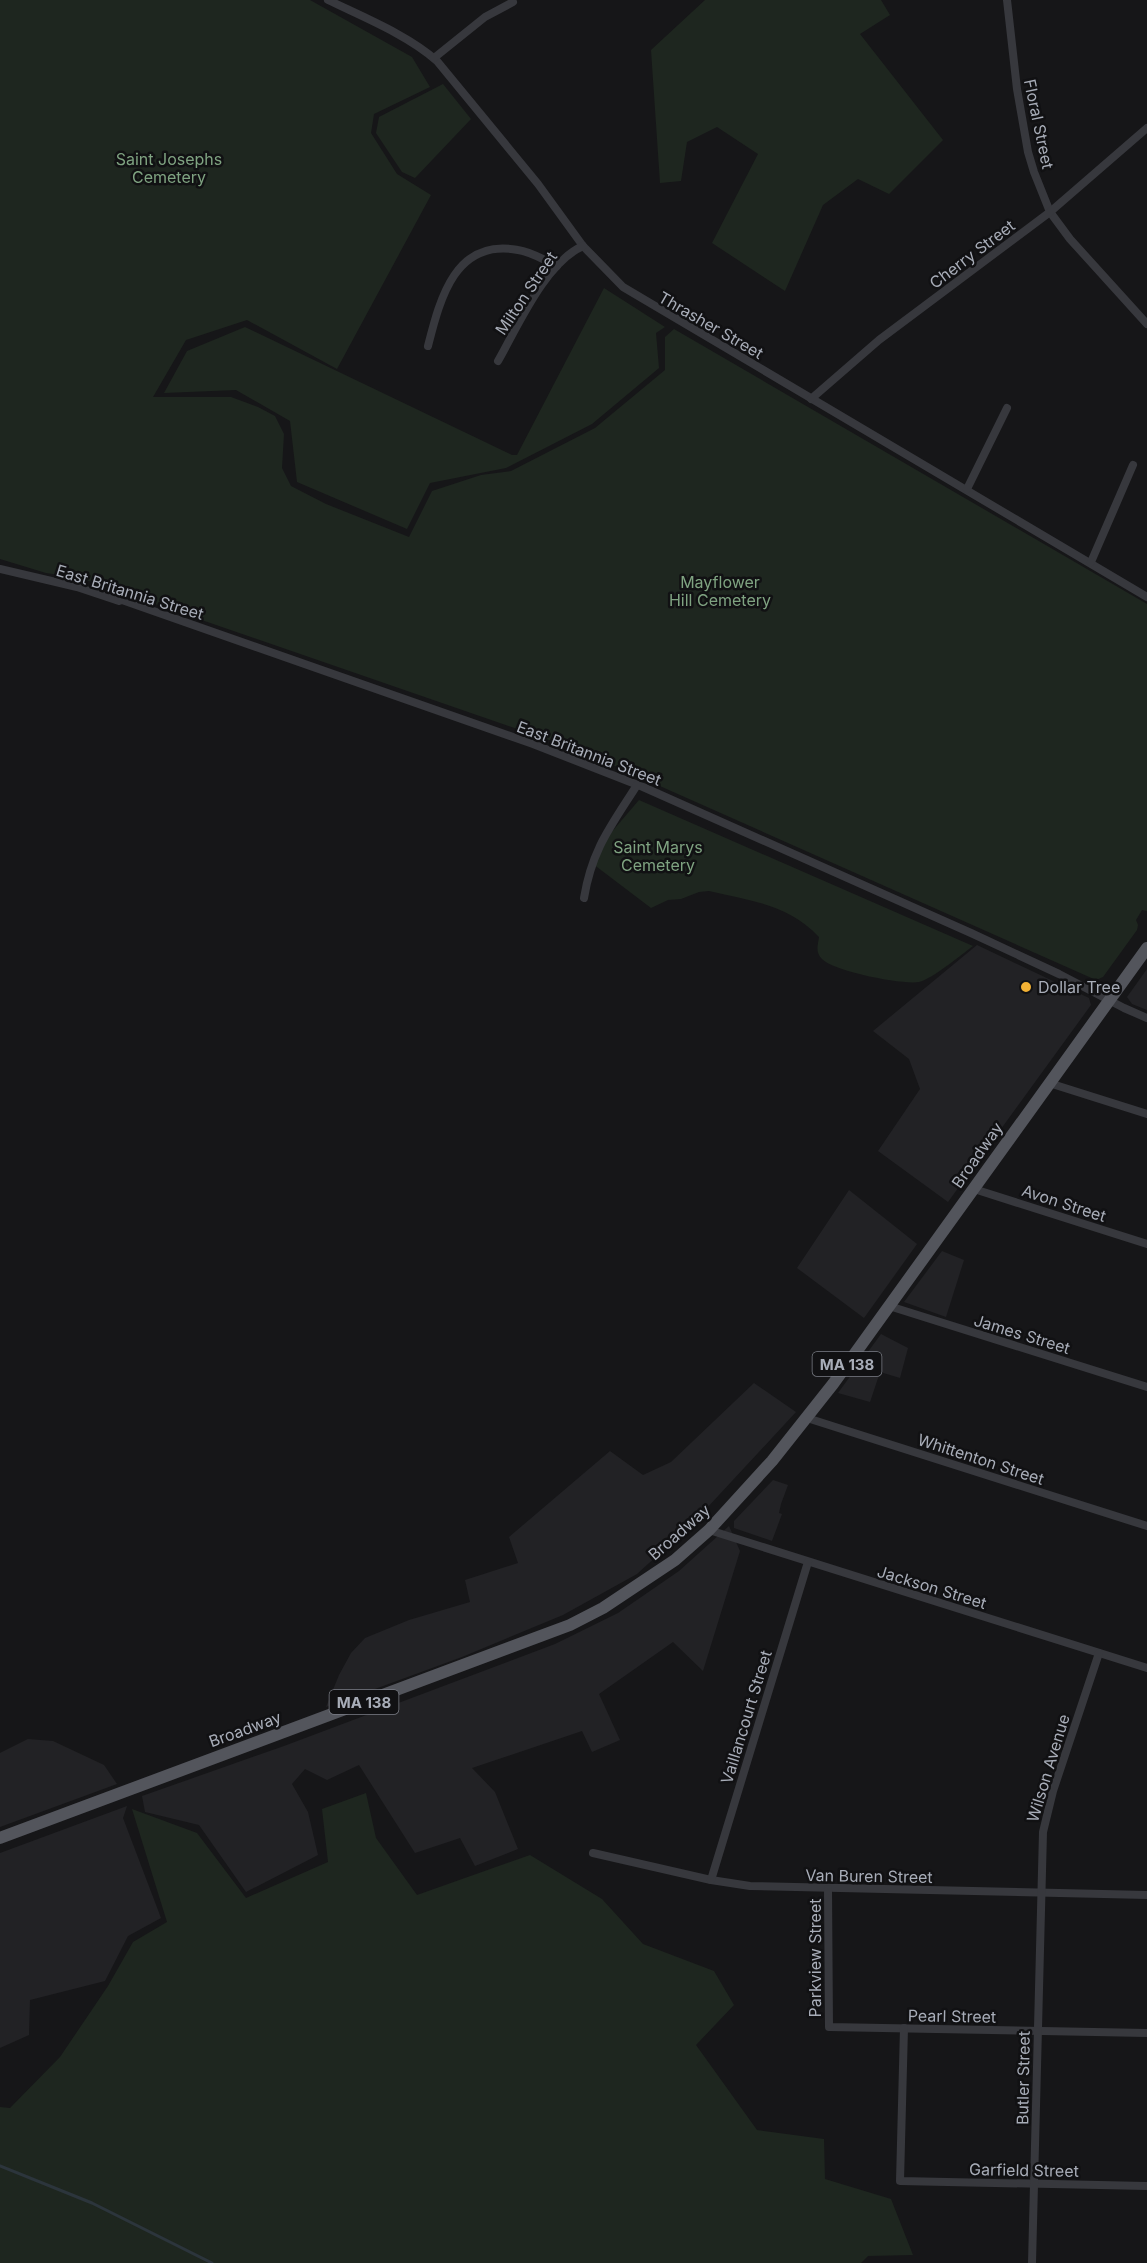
<svg xmlns="http://www.w3.org/2000/svg" width="1147" height="2263" font-family="Inter,sans-serif">
  <style>
    .built { fill: #222225 }
    .green { fill: #1e261f }
    .lines { fill: none; stroke-linecap: round; stroke-linejoin: round }
    .stream { stroke: #2c353c; stroke-width: 3 }
    .street { stroke: #37383d; stroke-width: 8 }
    .primary { stroke: #53555c; stroke-width: 12 }
    .poi-dot { fill: #f2b134; stroke: #111113; stroke-width: 2 }
    .labels { text-anchor: middle; dominant-baseline: central; stroke-width: 5; stroke-linejoin: round; paint-order: stroke }
    .shield { fill: #111113; stroke: #7b7e86; stroke-width: 1.5 }
    .shield-label { font-size: 15px; font-weight: bold; fill: #a8adb8 }
    .street-label { font-size: 16px; fill: #a8adb8; stroke: #111113 }
    .park-label { font-size: 16px; fill: #7fa381; stroke: #111113 }
    .poi-label { font-size: 16px; fill: #a8adb8; stroke: #111113; text-anchor: start }
  </style>
  <rect width="100%" height="100%" fill="#161618"/>
  <g class="built">
    <polygon points="977,945 1089,998 1091,1005 948,1202 878,1151 920,1089 909,1059 873,1031"/>
    <polygon points="1147,969 1147,1010 1132,1004 1127,997"/>
    <polygon points="849,1190 917,1244 864,1318 797,1268"/>
    <polygon points="942,1251 964,1260 946,1317 904,1302"/>
    <polygon points="881,1334 908,1348 900,1378 880,1372 870,1402 838,1393"/>
    <polygon points="754,1383 796,1412 693,1523 637,1574 563,1615 462,1657 326,1707 339,1675 351,1653 365,1638 409,1620 470,1602 465,1580 518,1563 509,1537 610,1451 643,1475 671,1462"/>
    <polygon points="773,1480 788,1485 781,1504 779,1513 782,1514 772,1541 734,1528 734,1521"/>
    <polygon points="729,1526 740,1551 703,1671 673,1642 599,1694 620,1740 592,1752 582,1731 472,1768 495,1792 518,1849 475,1866 460,1838 415,1853 359,1765 327,1780 305,1769 292,1784 308,1812 318,1855 246,1892 199,1825 145,1812 142,1796 284,1746 555,1644 618,1613 679,1571"/>
    <polygon points="28,1739 53,1741 104,1765 117,1784 0,1827 0,1753"/>
    <polygon points="127,1806 123,1818 161,1918 128,1936 105,1981 30,2000 29,2035 0,2048 0,1853"/>
  </g>
  <g class="green">
    <polygon points="0,0 310,0 412,57 430,87 374,114 371,133 397,174 431,195 337,369 247,320 186,340 153,397 231,397 258,407 275,416 284,434 282,468 291,486 326,504 409,537 432,491 481,475 511,471 595,428 665,370 665,337 674,329 1147,604 1147,911 1142,910 1136,920 1138,925 1137,930 1103,977 1096,980 581,751 80,578 46,573 0,559"/>
    <polygon points="705,0 881,0 890,15 860,34 943,140 889,194 858,179 823,205 785,291 712,243 758,154 717,127 687,142 681,181 660,183 651,50"/>
    <polygon points="443,84 471,119 415,178 402,172 376,133 379,117"/>
    <polygon points="604,288 665,327 656,333 659,368 592,424 506,468 430,483 407,529 297,482 290,421 236,390 164,393 187,351 245,327 512,455 517,455"/>
    <path d="M639,800L973,946C961,955 932,979 919,982C902,985 833,971 822,959C815,952 818,945 819,937C788,904 751,901 709,891L699,892L681,899L668,900L651,908L593,864L604,841Z"/>
    <polygon points="366,1793 376,1838 417,1895 530,1855 602,1899 643,1944 714,1971 734,2005 696,2045 757,2130 824,2139 825,2179 891,2199 913,2255 868,2256 861,2263 0,2263 0,2107 10,2108 60,2057 108,1986 133,1942 167,1922 132,1809 197,1833 246,1898 328,1862 322,1809"/>
  </g>
  <g class="lines">
    <polyline class="stream" points="0,2166 92,2203 212,2263"/>
    <g class="street">
      <path d="M328,0C363,17 408,35 437,61L538,184L583,246L623,287L1147,597"/>
      <polyline points="1007,0 1017,89 1028,152 1034,172 1050,212 1070,239 1147,324"/>
      <polyline points="434,58 485,17 513,2"/>
      <path d="M428,346C440,299 455,238 518,250C532,252 544,260 557,266"/>
      <path d="M498,361C518,326 545,263 583,246"/>
      <polyline points="811,399 879,340 1050,212 1147,128"/>
      <polyline points="967,489 1007,408"/>
      <polyline points="1091,562 1133,465"/>
      <polyline points="0,569 77,587 119,601 122,600 533,744 643,787 971,933 1059,974 1124,1008 1147,1018"/>
      <path d="M584,898C592,849 611,826 637,785"/>
      <polyline points="1049,1083 1147,1114"/>
      <polyline points="974,1189 1147,1244"/>
      <polyline points="889,1306 1147,1387"/>
      <polyline points="807,1418 1147,1526"/>
      <polyline points="709,1530 1147,1668"/>
      <polyline points="593,1853 711,1880 750,1886 1147,1895"/>
      <polyline points="711,1880 808,1562"/>
      <polyline points="828,1889 829,2027 1147,2033"/>
      <polyline points="904,2028 900,2181 1147,2186"/>
      <polyline points="1032,2263 1043,1832 1053,1791 1099,1653"/>
    </g>
    <polyline class="primary" points="0,1838 570,1625 603,1608 675,1560 709,1530 772,1461 833,1384 1147,948"/>
  </g>
  <circle class="poi-dot" cx="1026" cy="987" r="6"/>
  <g class="labels">
    <g class="shield">
      <rect x="812.5" y="1352" width="69" height="24" rx="4.5"/>
      <rect x="329.5" y="1690" width="69" height="24" rx="4.5"/>
    </g>
    <g class="shield-label">
      <text x="847" y="1364">MA 138</text>
      <text x="364" y="1702">MA 138</text>
    </g>
    <g class="street-label">
      <text transform="translate(1039 124) rotate(78)">Floral Street</text>
      <text transform="translate(972 254) rotate(-37)">Cherry Street</text>
      <text transform="translate(526 293) rotate(-56)">Milton Street</text>
      <text transform="translate(711 325) rotate(30)">Thrasher Street</text>
      <text transform="translate(130 592) rotate(17)">East Britannia Street</text>
      <text transform="translate(589 753) rotate(21)">East Britannia Street</text>
      <text transform="translate(977 1155) rotate(-55)">Broadway</text>
      <text transform="translate(1064 1203) rotate(18)">Avon Street</text>
      <text transform="translate(1022 1334) rotate(17)">James Street</text>
      <text transform="translate(981 1459) rotate(18)">Whittenton Street</text>
      <text transform="translate(679 1532) rotate(-41)">Broadway</text>
      <text transform="translate(932 1587) rotate(17)">Jackson Street</text>
      <text transform="translate(746 1717) rotate(-73)">Vaillancourt Street</text>
      <text transform="translate(245 1729) rotate(-20)">Broadway</text>
      <text transform="translate(1048 1768) rotate(-73)">Wilson Avenue</text>
      <text transform="translate(869 1876) rotate(1)">Van Buren Street</text>
      <text transform="translate(815 1958) rotate(-90)">Parkview Street</text>
      <text transform="translate(952 2016) rotate(1)">Pearl Street</text>
      <text transform="translate(1023 2078) rotate(-89)">Butler Street</text>
      <text transform="translate(1024 2170) rotate(1)">Garfield Street</text>
    </g>
    <g class="park-label">
      <text x="169" y="159">Saint Josephs<tspan x="169" dy="18">Cemetery</tspan></text>
      <text x="720" y="582">Mayflower<tspan x="720" dy="18">Hill Cemetery</tspan></text>
      <text x="658" y="847">Saint Marys<tspan x="658" dy="18">Cemetery</tspan></text>
    </g>
    <g class="poi-label">
      <text x="1038" y="987">Dollar Tree</text>
    </g>
  </g>
</svg>
